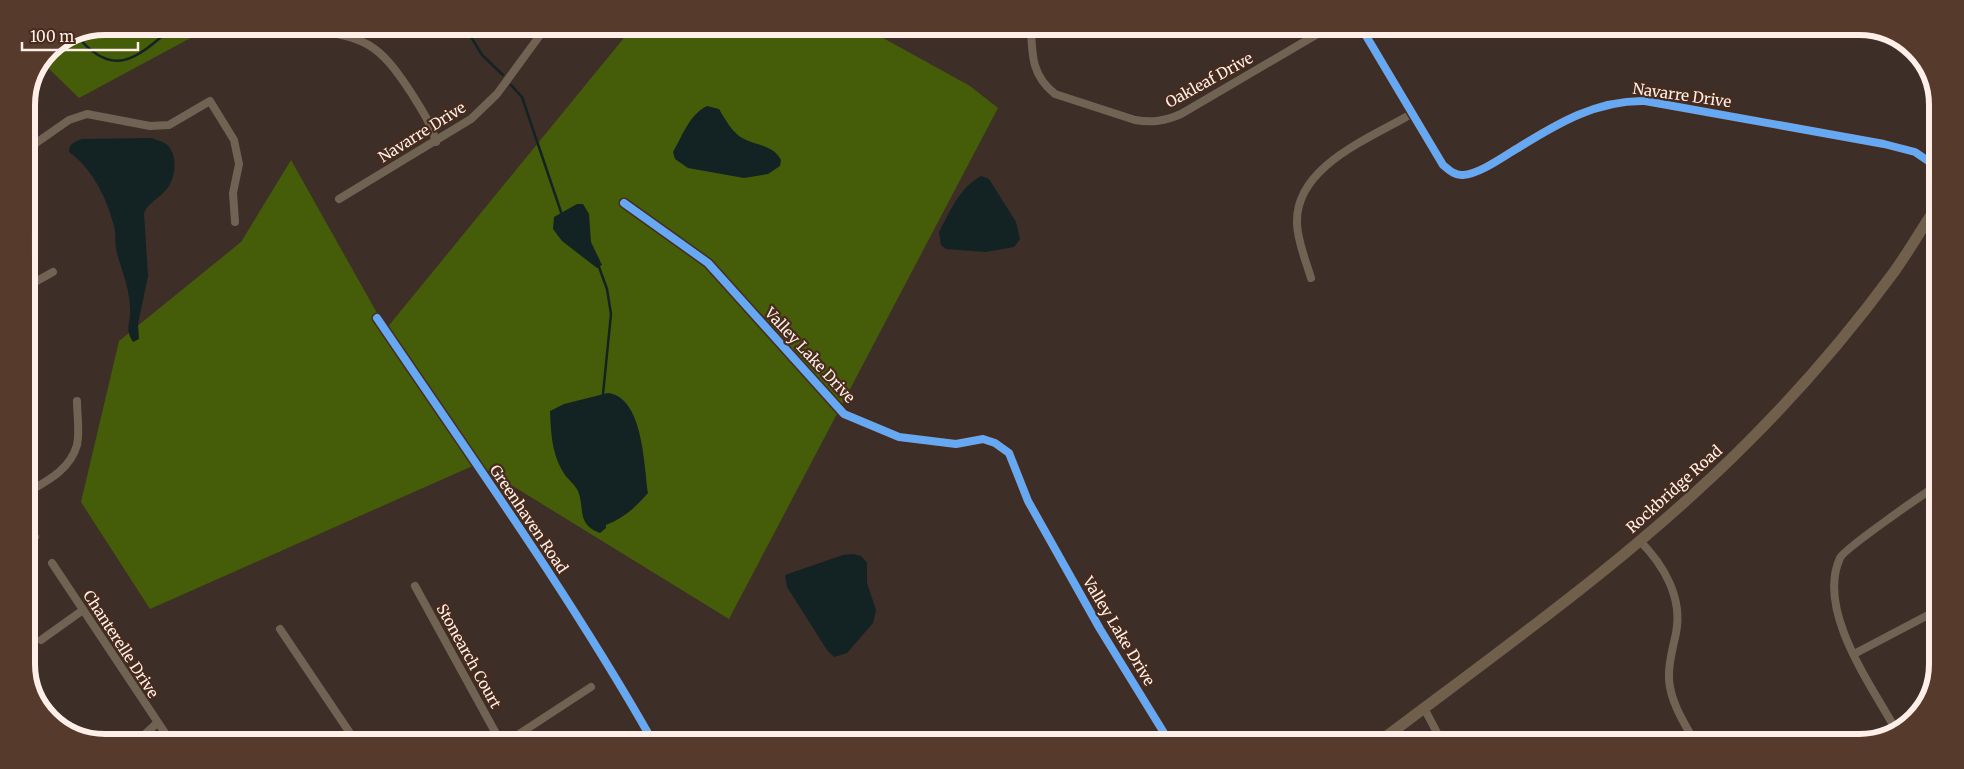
<svg xmlns="http://www.w3.org/2000/svg" width="1964" height="769" font-family="Merriweather,serif">
  <style>
    .forest { fill: #455d09 }
    .water { fill: #132223 }
    .lines { fill: none; stroke-linecap: round; stroke-linejoin: round }
    .stream { stroke: #132223; stroke-width: 2.5 }
    .street { stroke: #706354; stroke-width: 8 }
    .secondary { stroke: #6f5f4b; stroke-width: 11 }
    .cycleway-casing { stroke: #472b1d; stroke-width: 11 }
    .cycleway { stroke: #66a8f1; stroke-width: 8 }
    .labels { text-anchor: middle; dominant-baseline: central; stroke-width: 4.5; stroke-linejoin: round; paint-order: stroke }
    .street-label { font-size: 15px; fill: #ffefe8; stroke: #472b1d }
    .rim { fill: none; stroke: #ffefe8; stroke-width: 6 }
  </style>
  <rect width="100%" height="100%" fill="#3d2e27"/>
  <g class="forest">
    <polygon points="105,26 211,27 79,98 43,63 49,49"/>
    <polygon points="632,28 865,28 970,86 998,108 729,619 477,464 150,609 81,502 119,341 241,242 291,160 386,329"/>
  </g>
  <g class="water">
    <path d="M707,106L719,109C725,119 733,134 744,139C758,146 773,145 781,160L780,166L768,174L744,178L688,168L675,159L673,152C683,135 689,115 707,106Z"/>
    <path d="M151,138C156,140 162,141 166,144C179,154 176,180 165,191C158,199 148,203 144,213L148,276L138,324L139,339L133,342C124,327 131,324 130,309C130,288 121,270 116,249C115,242 116,234 114,226C107,199 93,169 69,152C69,143 75,142 82,139Z"/>
    <path d="M981,176L989,179L1016,222L1020,239L1014,247L986,252L946,249L941,245L939,232C950,212 959,188 981,176Z"/>
    <polygon points="577,204 583,204 589,214 591,242 602,265 597,268 562,241 553,229 554,217"/>
    <path d="M608,393C643,397 644,465 648,493C636,507 624,518 606,525V528L600,533C576,524 585,508 578,491C575,485 569,480 565,475C552,455 551,435 550,411L564,404Z"/>
    <polygon points="853,554 861,556 867,563 867,583 876,610 873,623 847,653 834,657 827,650 787,587 785,575 843,555"/>
  </g>
  <g class="lines">
    <g class="stream">
      <polyline points="465,27 482,55 503,75"/>
      <path d="M78,37C115,81 139,56 174,26"/>
      <polyline points="511,85 522,97 561,212"/>
      <polyline points="599,267 607,289 611,314 603,394"/>
    </g>
    <g class="street">
      <path d="M1031,28C1032,56 1032,76 1055,94L1135,120C1152,123 1165,121 1181,114L1326,29"/>
      <path d="M1362,29L1443,165C1449,170 1455,176 1463,175C1480,174 1504,156 1518,148C1558,123 1597,100 1645,101L1884,144L1915,152L1937,167"/>
      <path d="M310,30C366,37 379,44 410,91C420,107 431,123 436,142"/>
      <polyline points="26,150 69,120 87,114 150,126 169,125 210,101 234,140 239,164 233,193 235,222"/>
      <polyline points="339,199 471,119 497,94 546,27"/>
      <polyline points="624,203 708,263 844,414 899,437 956,444 983,439 995,443 1009,453 1028,501 1100,629 1169,741"/>
      <polyline points="1925,222 1937,229"/>
      <path d="M1311,278C1306,261 1297,240 1297,223C1295,166 1371,138 1413,113"/>
      <polyline points="26,287 53,272"/>
      <path d="M377,318C471,457 569,594 652,740"/>
      <path d="M26,493C47,481 70,470 77,445C80,432 77,414 77,401"/>
      <polyline points="26,525 35,537"/>
      <path d="M1639,540C1664,565 1683,598 1676,633C1673,648 1668,663 1669,679C1670,701 1684,723 1695,742"/>
      <polyline points="52,563 169,739"/>
      <polyline points="415,586 499,739"/>
      <polyline points="280,629 354,739"/>
      <polyline points="41,640 83,610"/>
      <polyline points="1854,654 1932,613"/>
      <polyline points="1424,708 1442,742"/>
      <path d="M1896,730C1871,685 1816,610 1840,558C1844,549 1922,495 1935,487"/>
      <polyline points="140,739 157,723"/>
      <polyline points="510,740 591,687"/>
    </g>
    <path class="secondary" d="M1379,742C1506,646 1637,554 1749,441C1801,389 1850,332 1894,272C1909,251 1922,228 1937,206"/>
    <g class="cycleway-casing">
      <g id="cycleway">
        <path d="M1362,29L1443,165C1449,170 1455,176 1463,175C1480,174 1504,156 1518,148C1558,123 1597,100 1645,101L1884,144L1915,152L1937,167"/>
        <polyline points="624,203 708,263 844,414 899,437 956,444 983,439 995,443 1009,453 1028,501 1100,629 1169,741"/>
        <path d="M377,318C471,457 569,594 652,740"/>
      </g>
    </g>
    <use href="#cycleway" class="cycleway"/>
  </g>
  <g class="labels">
    <g class="street-label">
      <text transform="translate(1209 80) rotate(-29)">Oakleaf Drive</text>
      <text transform="translate(1682 95) rotate(8)">Navarre Drive</text>
      <text transform="translate(422 132) rotate(-32)">Navarre Drive</text>
      <text transform="translate(810 355) rotate(47)">Valley Lake Drive</text>
      <text transform="translate(1674 489) rotate(-42)">Rockbridge Road</text>
      <text transform="translate(529 519) rotate(56)">Greenhaven Road</text>
      <text transform="translate(1119 631) rotate(59)">Valley Lake Drive</text>
      <text transform="translate(121 644) rotate(57)">Chanterelle Drive</text>
      <text transform="translate(469 656) rotate(61)">Stonearch Court</text>
    </g>
  </g>
  <path d="M0 0H1964V769H0ZM105 35H1859A70 70 0 0 1 1929 105V664A70 70 0 0 1 1859 734H105A70 70 0 0 1 35 664V105A70 70 0 0 1 105 35Z" fill="#563b2d" fill-rule="evenodd"/>
  <path class="rim" d="M105 35H1859A70 70 0 0 1 1929 105V664A70 70 0 0 1 1859 734H105A70 70 0 0 1 35 664V105A70 70 0 0 1 105 35Z"/>
  <path d="M22 42v8h116v-8" fill="none" stroke="#ffefe8" stroke-width="2.5"/>
  <text x="30" y="42" font-size="15" fill="#ffefe8" stroke="#472b1d" stroke-width="4" paint-order="stroke">100 m</text>
</svg>
